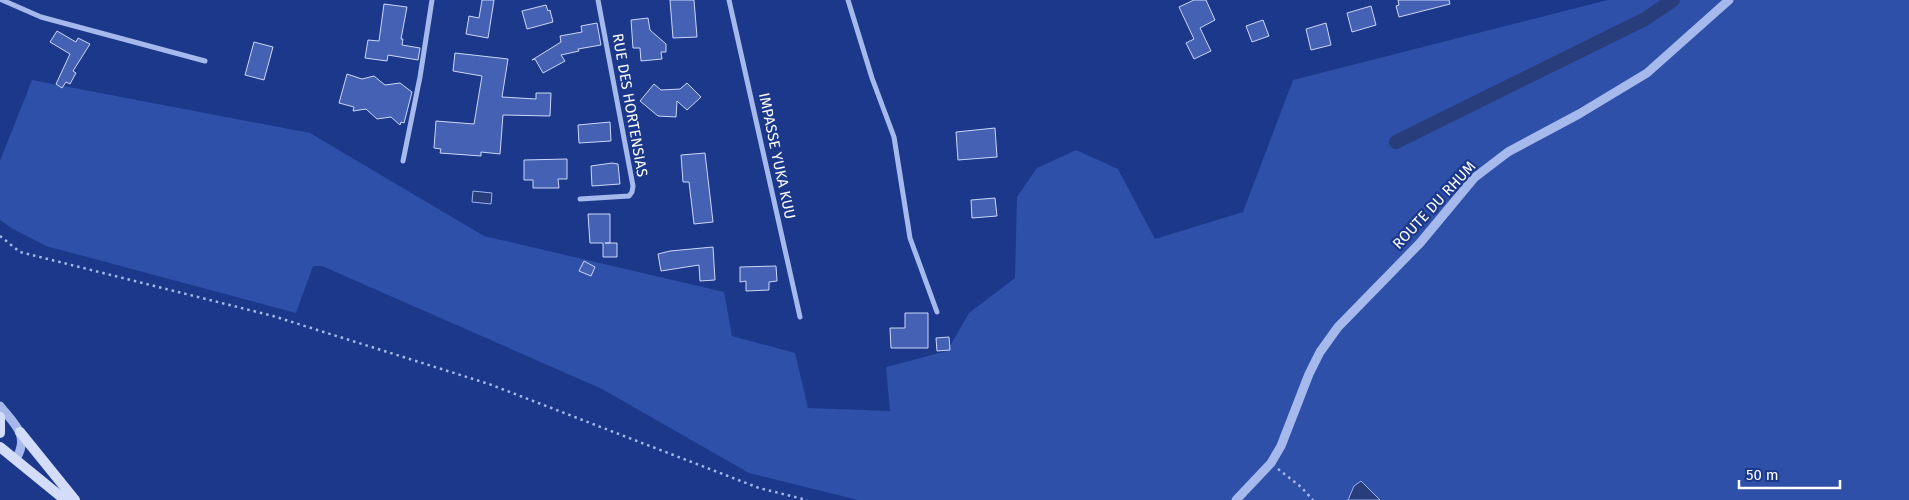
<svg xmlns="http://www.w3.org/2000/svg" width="1909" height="500" font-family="'Fira Sans',sans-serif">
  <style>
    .green { fill: #2e50a9 }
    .water { fill: #283e7c; stroke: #99b2ef }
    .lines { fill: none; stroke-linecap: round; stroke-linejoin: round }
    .canal { stroke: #283e7c; stroke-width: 14 }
    .building { fill: #4461b3; stroke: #ccd8f9 }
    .path { stroke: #a6b9ed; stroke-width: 2.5; stroke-dasharray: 2.5 4; stroke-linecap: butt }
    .minor { stroke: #a6b9ed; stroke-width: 5 }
    .tertiary { stroke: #a6b9ed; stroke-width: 9 }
    .secondary { stroke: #d3dcf9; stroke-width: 10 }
    .labels { text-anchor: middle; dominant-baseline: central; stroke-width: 4.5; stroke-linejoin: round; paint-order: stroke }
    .street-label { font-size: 15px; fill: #fff; stroke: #1b388b }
  </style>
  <rect width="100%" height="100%" fill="#1b388b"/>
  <polygon class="green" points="1608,0 1909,0 1909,500 1380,500 1361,481 1354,486 1348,500 858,500 749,473 602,389 322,266 313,266 296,313 46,246 13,229 0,220 0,161 32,80 310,133 484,236 724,292 732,336 795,353 808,408 890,411 886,367 947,351 969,313 1015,278 1017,197 1037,168 1076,150 1118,169 1155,239 1243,212 1293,80"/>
  <g class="water">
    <polygon points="473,191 492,193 491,204 472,202"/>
    <polygon points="1361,481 1380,500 1348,500 1354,486"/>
  </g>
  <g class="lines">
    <polyline class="canal" points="1396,142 1645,19 1673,0"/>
  </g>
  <g class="building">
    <polygon points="482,0 494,0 488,38 466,34 469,16 479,18"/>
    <polygon points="670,0 694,0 697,37 673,38"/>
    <polygon points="1194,0 1206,0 1215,20 1200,28 1211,51 1194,59 1186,43 1194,39 1179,7"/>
    <polygon points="1398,0 1449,0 1450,4 1399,17 1396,6 1399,5"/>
    <polygon points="384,4 407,7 401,39 403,39 402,45 420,48 418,60 388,55 387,61 365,58 368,40 379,41"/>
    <polygon points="546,5 548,11 550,10 553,22 527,29 522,11"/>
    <polygon points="1371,6 1376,25 1352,32 1347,13"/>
    <polygon points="648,18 650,30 666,44 666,52 661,52 662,59 641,61 640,48 633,48 631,20"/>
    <polygon points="1263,20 1269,36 1252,42 1246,26"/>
    <polygon points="597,23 601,45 578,49 579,51 561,55 565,61 543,73 535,59 532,60 561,42 560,36 582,32 581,26"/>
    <polygon points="1326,23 1331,45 1311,50 1306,29"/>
    <polygon points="57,31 76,42 78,38 90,44 73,71 76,73 70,84 66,82 62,88 56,84 70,54 50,42"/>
    <polygon points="254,42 273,47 264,80 245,75"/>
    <polygon points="455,53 508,59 502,97 536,99 536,93 551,93 550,116 503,115 500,154 481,152 481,156 440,153 441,149 434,148 436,121 474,124 482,76 453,71"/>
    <polygon points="347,74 362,79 374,76 385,85 400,83 412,92 404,123 401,122 400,125 391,117 377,119 366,109 353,111 354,107 339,103"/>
    <polygon points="687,83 701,97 687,110 677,101 676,117 658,116 640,101 654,84 661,90 680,89"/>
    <polygon points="610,122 611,141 579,143 578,125"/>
    <polygon points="995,128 997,157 958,160 956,132"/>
    <polygon points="705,153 713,222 694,224 689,182 683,182 681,155"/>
    <polygon points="567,159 567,179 558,179 559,188 533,188 533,180 524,180 524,160"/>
    <polygon points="612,163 618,164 620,184 592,186 591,166"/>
    <polygon points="995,198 997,216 972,218 971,200"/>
    <polygon points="588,214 610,214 610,243 605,243 617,243 617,257 603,257 603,243 590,243"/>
    <polygon points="713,247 715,280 700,281 699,265 661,271 658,254 670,251"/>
    <polygon points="584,261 595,267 591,276 579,271"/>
    <polygon points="776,266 777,281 769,282 769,290 746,291 746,281 740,282 740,267"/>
    <polygon points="905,313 928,313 928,348 891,348 890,328 905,328"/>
    <polygon points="949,337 950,350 937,351 936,338"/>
  </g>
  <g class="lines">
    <g class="path">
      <polyline points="0,236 20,252 273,316 489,384 759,488 807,500"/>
      <polyline points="1278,469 1301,487 1313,500"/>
    </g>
    <g class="minor">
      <polyline points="2,0 41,17 205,61"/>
      <polyline points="729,0 800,317"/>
      <polyline points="848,0 872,78 894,137 910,238 937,312"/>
      <polyline points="403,161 420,77 432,0"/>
      <polyline points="580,199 629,196 632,192 633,186 598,0"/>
    </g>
    <g class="tertiary">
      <path d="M0,406C15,425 30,435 16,459"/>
      <polyline points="1236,500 1271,463 1281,446 1309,374 1320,352 1338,327 1420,243 1474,178 1508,152 1579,114 1647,73 1729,0"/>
    </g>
    <g class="secondary">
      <polyline points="0,417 0,433"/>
      <polyline points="20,432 75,500"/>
      <polyline points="0,447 65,500"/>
    </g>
  </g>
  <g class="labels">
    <g class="street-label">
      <text transform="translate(630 105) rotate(80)">RUE DES HORTENSIAS</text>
      <text transform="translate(777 156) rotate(78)">IMPASSE YUKA KUU</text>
      <text transform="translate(1434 205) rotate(-47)">ROUTE DU RHUM</text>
    </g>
  </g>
  <path d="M1739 480v8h101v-8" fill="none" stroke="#ffffff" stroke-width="2.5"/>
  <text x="1746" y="480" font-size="15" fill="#ffffff" stroke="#1b388b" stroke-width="4" paint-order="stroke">50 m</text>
</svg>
